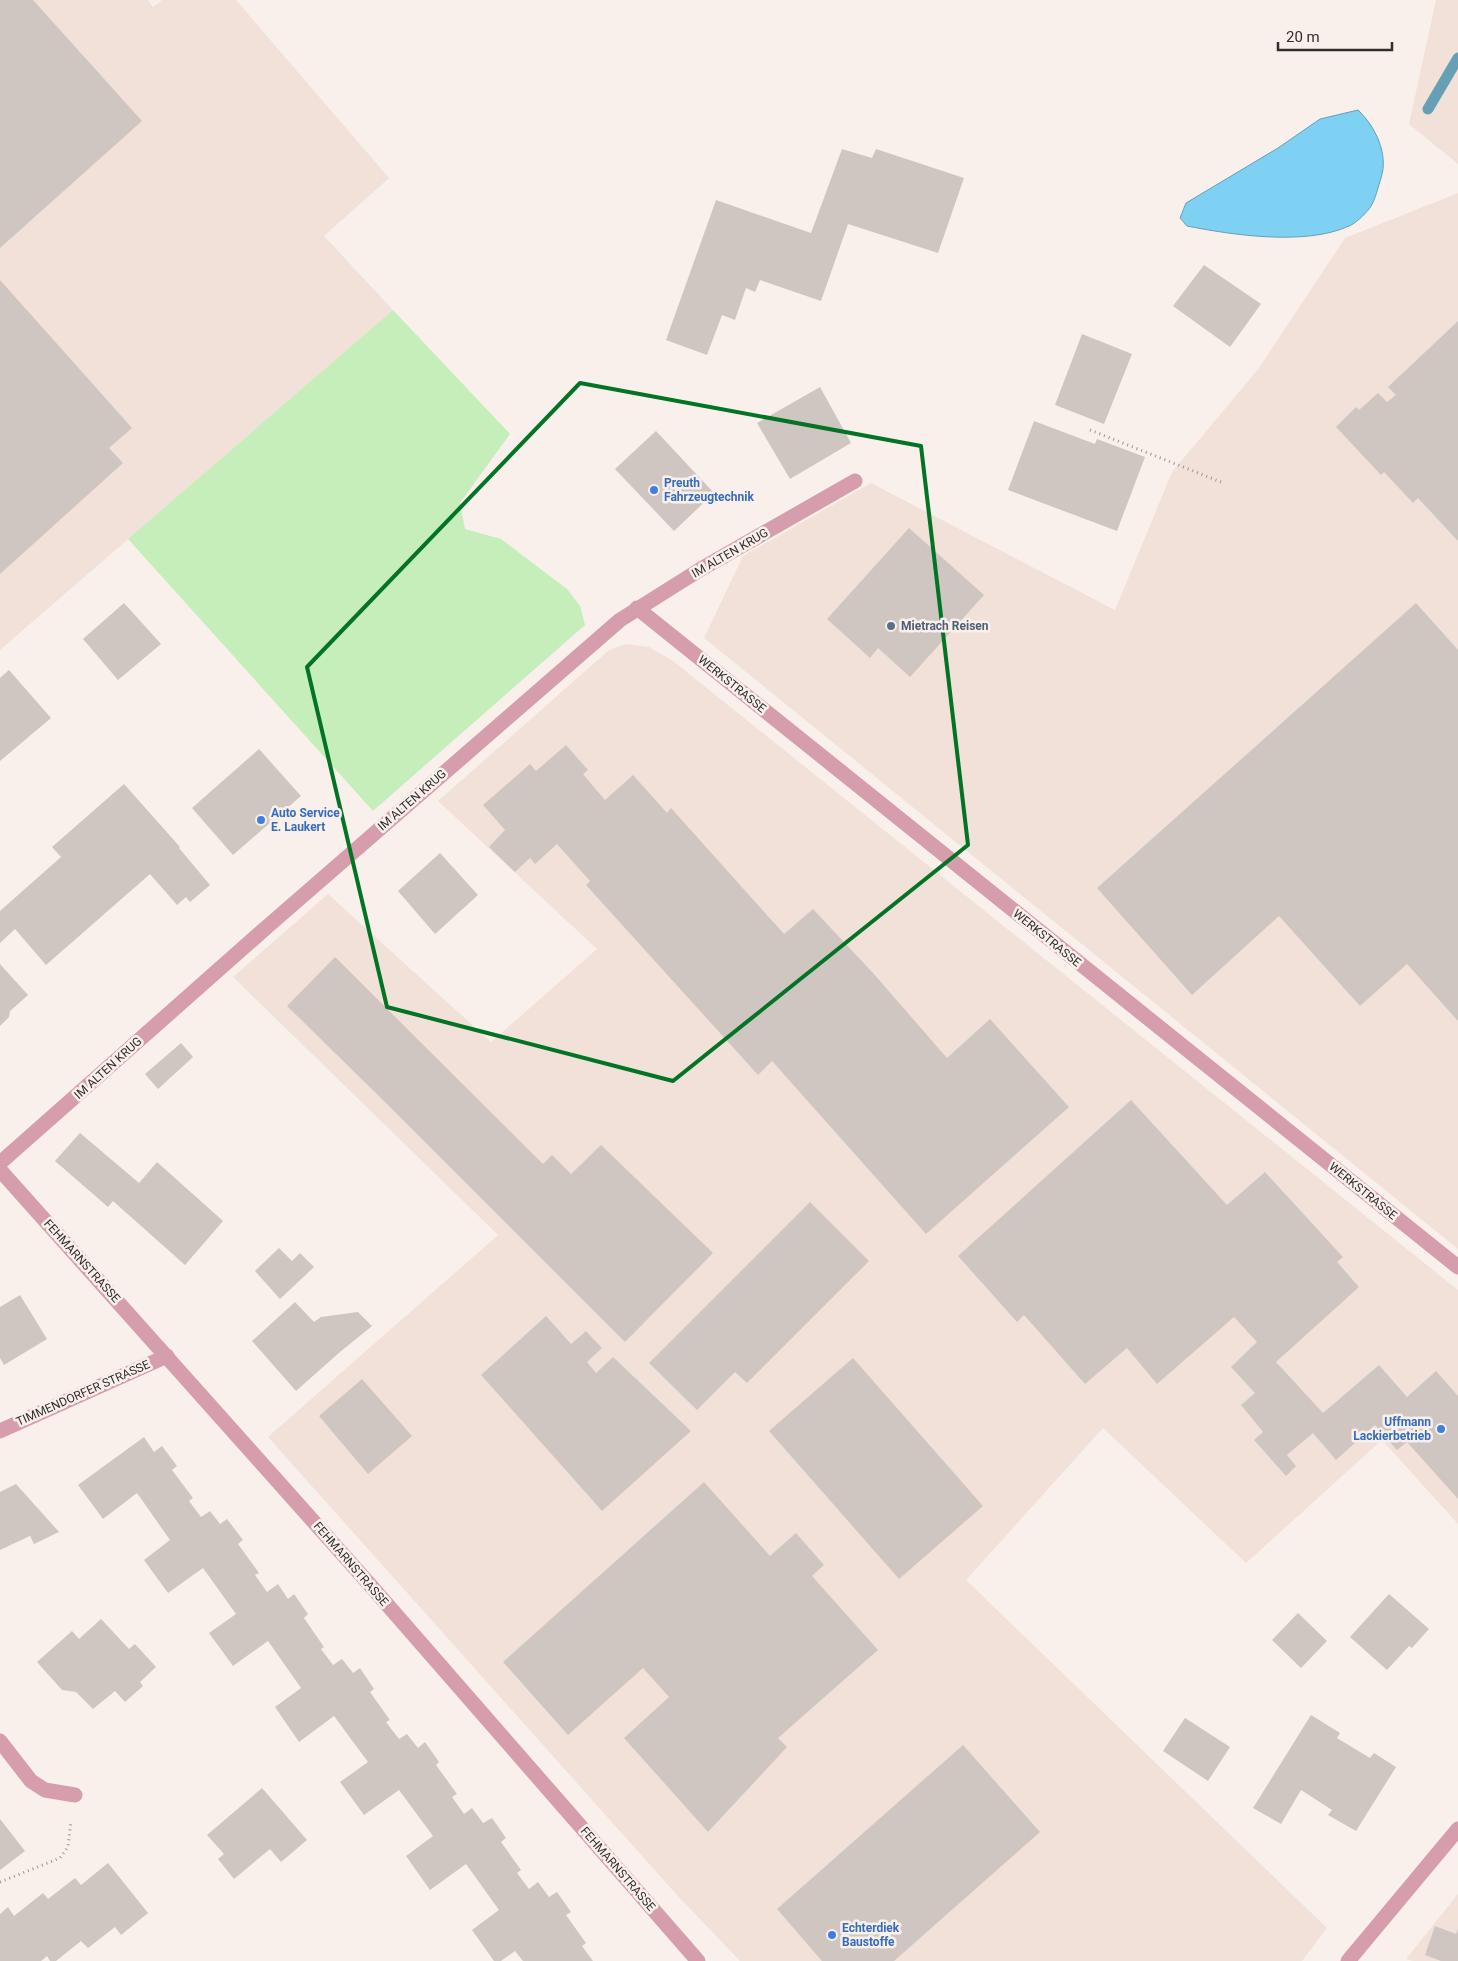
<svg xmlns="http://www.w3.org/2000/svg" width="1458" height="1961" font-family="Roboto,sans-serif">
  <style>
    .built { fill: #f2e1d9 }
    .green { fill: #c5eeba }
    .water { fill: #7ed1f2; stroke: #67a0b6 }
    .lines { fill: none; stroke-linecap: round; stroke-linejoin: round }
    .stream { stroke: #67a0b6; stroke-width: 11 }
    .building { fill: #cfc6c2 }
    .path { stroke: #9c9592; stroke-width: 3; stroke-dasharray: 1 4; stroke-linecap: butt }
    .minor { stroke: #d69eac; stroke-width: 15 }
    .marked { fill: none; stroke: #037326; stroke-width: 4; stroke-linejoin: round }
    .shop-dot { fill: #3f7fe0; stroke: #f9f0eb; stroke-width: 2 }
    .service-dot { fill: #5c6f8a; stroke: #f9f0eb; stroke-width: 2 }
    .labels { text-anchor: middle; dominant-baseline: central; stroke-width: 5; stroke-linejoin: round; paint-order: stroke }
    .shop-label { font-size: 12px; font-weight: bold; fill: #366cbe; stroke: #f9f0eb; text-anchor: start }
    .street-label { font-size: 12px; fill: #302d2b; stroke: #f9f0eb }
    .service-label { font-size: 12px; font-weight: bold; fill: #4e5e75; stroke: #f9f0eb; text-anchor: start }
  </style>
  <rect width="100%" height="100%" fill="#f9f0eb"/>
  <g class="built">
    <polygon points="0,0 148,0 153,7 162,0 236,0 389,178 324,236 393,310 0,650"/>
    <polygon points="1436,0 1458,0 1458,164 1409,124"/>
    <polygon points="1458,193 1458,1249 704,638 743,556 871,483 1115,610 1172,472 1259,368 1345,238"/>
    <polygon points="626,644 649,647 673,661 1458,1290 1458,1524 1382,1440 1246,1563 1103,1428 966,1580 1327,1928 1302,1961 740,1961 676,1894 268,1437 498,1235 233,977 328,894 491,1042 597,949 438,801 609,650"/>
    <polygon points="1458,1894 1458,1961 1413,1961 1406,1959"/>
  </g>
  <polygon class="green" points="393,310 510,434 460,503 465,529 501,539 567,589 580,606 585,625 373,811 128,539"/>
  <path class="water" d="M1358,110C1375,126 1389,154 1381,178C1378,187 1375,202 1369,209C1364,215 1355,224 1349,226C1306,246 1232,235 1187,226L1180,218L1186,203L1278,148L1320,119Z"/>
  <g class="lines">
    <polyline class="stream" points="1428,109 1458,58"/>
  </g>
  <g class="building">
    <polygon points="0,0 33,0 142,121 0,248"/>
    <polygon points="842,149 872,158 876,149 964,178 938,253 848,224 821,301 760,280 755,292 746,288 735,320 722,315 707,355 666,340 716,200 811,233"/>
    <polygon points="1204,265 1261,304 1230,347 1173,306"/>
    <polygon points="0,280 132,428 109,448 123,463 0,574"/>
    <polygon points="1458,321 1458,541 1418,498 1413,503 1384,472 1381,475 1336,427 1356,407 1359,410 1378,393 1387,402 1396,395 1388,387"/>
    <polygon points="1082,334 1132,354 1104,424 1055,405"/>
    <polygon points="820,387 851,443 790,479 757,423"/>
    <polygon points="1034,421 1095,444 1097,439 1145,457 1117,531 1008,490"/>
    <polygon points="656,431 714,493 674,531 615,469"/>
    <polygon points="909,528 984,595 910,677 878,648 870,658 827,619"/>
    <polygon points="124,603 161,644 118,680 83,639"/>
    <polygon points="1416,603 1458,650 1458,1021 1407,964 1360,1006 1279,916 1192,995 1097,888"/>
    <polygon points="9,670 51,718 0,761 0,678"/>
    <polygon points="566,745 588,770 583,774 605,800 633,775 667,813 671,808 784,934 813,909 873,973 947,1058 990,1019 1069,1107 926,1234 772,1061 758,1075 586,885 590,881 557,844 535,864 530,858 515,872 489,847 505,830 483,805 530,764 536,771"/>
    <polygon points="259,749 301,796 233,855 192,808"/>
    <polygon points="124,784 180,847 179,848 210,885 190,902 186,897 177,905 150,874 46,965 15,929 0,943 0,911 61,857 52,847"/>
    <polygon points="440,853 478,895 435,934 398,891"/>
    <polygon points="335,957 543,1164 552,1155 571,1174 601,1145 713,1253 625,1342 388,1105 287,1006"/>
    <polygon points="0,964 28,995 10,1011 9,1017 0,1026"/>
    <polygon points="181,1043 193,1057 158,1089 145,1074"/>
    <polygon points="1131,1100 1227,1205 1265,1172 1343,1257 1337,1262 1359,1287 1276,1362 1323,1413 1379,1365 1407,1397 1436,1371 1458,1396 1458,1499 1407,1442 1397,1450 1375,1425 1336,1460 1313,1433 1287,1455 1296,1466 1286,1476 1254,1440 1263,1432 1241,1405 1255,1393 1231,1367 1257,1342 1234,1317 1157,1384 1127,1348 1085,1384 1024,1315 1017,1322 958,1256"/>
    <polygon points="80,1133 139,1183 157,1162 223,1221 185,1265 113,1201 108,1207 55,1161"/>
    <polygon points="810,1202 869,1261 747,1383 735,1372 697,1410 649,1363"/>
    <polygon points="279,1248 292,1261 300,1253 314,1267 280,1299 255,1271"/>
    <polygon points="20,1295 47,1339 4,1365 0,1358 0,1307"/>
    <polygon points="295,1302 314,1322 321,1317 358,1312 372,1326 340,1352 296,1391 252,1341"/>
    <polygon points="546,1316 571,1344 586,1331 602,1348 587,1362 596,1373 613,1357 691,1431 602,1511 481,1375"/>
    <polygon points="853,1358 983,1506 899,1579 769,1431"/>
    <polygon points="362,1379 412,1436 368,1474 319,1416"/>
    <polygon points="144,1437 154,1452 162,1446 177,1466 172,1470 193,1498 189,1501 201,1517 210,1511 220,1524 227,1519 243,1540 238,1544 259,1573 255,1575 267,1592 278,1584 288,1599 294,1594 308,1614 304,1618 324,1647 321,1649 333,1665 342,1659 353,1673 360,1668 374,1689 370,1692 390,1720 386,1722 399,1739 407,1734 418,1748 425,1742 439,1762 436,1765 457,1794 452,1797 464,1814 472,1808 483,1823 492,1818 506,1838 501,1842 521,1870 517,1873 529,1889 538,1882 549,1897 557,1892 571,1912 566,1915 586,1943 582,1946 593,1961 523,1961 515,1951 501,1961 494,1961 472,1930 499,1910 466,1864 430,1890 406,1856 433,1836 399,1790 364,1815 340,1782 368,1762 334,1716 299,1742 275,1707 301,1688 268,1641 233,1666 209,1633 236,1614 203,1568 168,1593 144,1560 170,1540 137,1493 103,1519 78,1485"/>
    <polygon points="704,1482 770,1556 796,1533 824,1565 812,1576 878,1650 778,1738 787,1747 708,1832 624,1738 669,1697 643,1668 568,1735 503,1662"/>
    <polygon points="16,1484 59,1532 34,1544 30,1536 0,1550 0,1492"/>
    <polygon points="1389,1594 1429,1629 1412,1648 1409,1646 1387,1670 1350,1637"/>
    <polygon points="1298,1613 1327,1641 1301,1668 1272,1640"/>
    <polygon points="101,1619 129,1649 135,1644 156,1667 140,1682 143,1686 125,1702 115,1691 93,1709 76,1692 62,1690 37,1662 72,1631 79,1639"/>
    <polygon points="1311,1715 1340,1733 1337,1738 1370,1758 1374,1753 1396,1767 1356,1831 1328,1815 1332,1810 1301,1790 1281,1824 1253,1808"/>
    <polygon points="1185,1718 1230,1747 1208,1781 1163,1751"/>
    <polygon points="963,1745 1040,1832 894,1961 822,1961 777,1909"/>
    <polygon points="262,1788 307,1840 281,1862 270,1849 234,1879 218,1859 224,1854 207,1835"/>
    <polygon points="0,1819 25,1851 0,1870"/>
    <polygon points="108,1863 148,1913 121,1935 115,1927 88,1948 81,1941 56,1961 50,1961 47,1956 41,1961 0,1961 0,1914 8,1907 14,1916 43,1893 48,1899 75,1878 81,1885"/>
    <polygon points="1435,1926 1456,1934 1458,1928 1458,1961 1441,1961 1425,1955"/>
  </g>
  <g class="lines">
    <g class="path">
      <polyline points="1090,430 1221,482"/>
      <polyline points="0,1882 60,1858 68,1847 71,1821"/>
    </g>
    <g class="minor">
      <polyline points="637,608 1458,1267"/>
      <polyline points="0,1163 268,926 620,620 701,569 855,481"/>
      <polyline points="0,1170 371,1586 698,1961"/>
      <polyline points="0,1431 167,1356"/>
      <polyline points="0,1741 31,1781 45,1790 75,1795"/>
      <polyline points="1348,1961 1458,1829"/>
    </g>
  </g>
  <path class="marked" d="M580,383L921,446L968,845L673,1081L387,1007L307,667Z"/>
  <g class="shop-dot">
    <circle cx="654" cy="490" r="5"/>
    <circle cx="261" cy="820" r="5"/>
    <circle cx="1441" cy="1429" r="5"/>
    <circle cx="832" cy="1935" r="5"/>
  </g>
  <circle class="service-dot" cx="891" cy="626" r="5"/>
  <g class="labels">
    <g class="shop-label">
      <text x="664" y="483">Preuth<tspan x="664" dy="14">Fahrzeugtechnik</tspan></text>
      <text x="271" y="813">Auto Service<tspan x="271" dy="14">E. Laukert</tspan></text>
      <text x="1431" y="1422" text-anchor="end">Uffmann<tspan x="1431" dy="14">Lackierbetrieb</tspan></text>
      <text x="842" y="1928">Echterdiek<tspan x="842" dy="14">Baustoffe</tspan></text>
    </g>
    <g class="street-label">
      <text transform="translate(730 553) rotate(-30)">IM ALTEN KRUG</text>
      <text transform="translate(732 684) rotate(39)">WERKSTRASSE</text>
      <text transform="translate(412 800) rotate(-41)">IM ALTEN KRUG</text>
      <text transform="translate(1047 938) rotate(39)">WERKSTRASSE</text>
      <text transform="translate(108 1068) rotate(-42)">IM ALTEN KRUG</text>
      <text transform="translate(1363 1191) rotate(39)">WERKSTRASSE</text>
      <text transform="translate(82 1261) rotate(48)">FEHMARNSTRASSE</text>
      <text transform="translate(83 1393) rotate(-24)">TIMMENDORFER STRASSE</text>
      <text transform="translate(351 1564) rotate(49)">FEHMARNSTRASSE</text>
      <text transform="translate(618 1869) rotate(49)">FEHMARNSTRASSE</text>
    </g>
    <g class="service-label">
      <text x="901" y="626">Mietrach Reisen</text>
    </g>
  </g>
  <path d="M1278 42v8h114v-8" fill="none" stroke="#302d2b" stroke-width="2.5"/>
  <text x="1286" y="42" font-size="15" fill="#302d2b" stroke="#f9f0eb" stroke-width="4" paint-order="stroke">20 m</text>
</svg>
